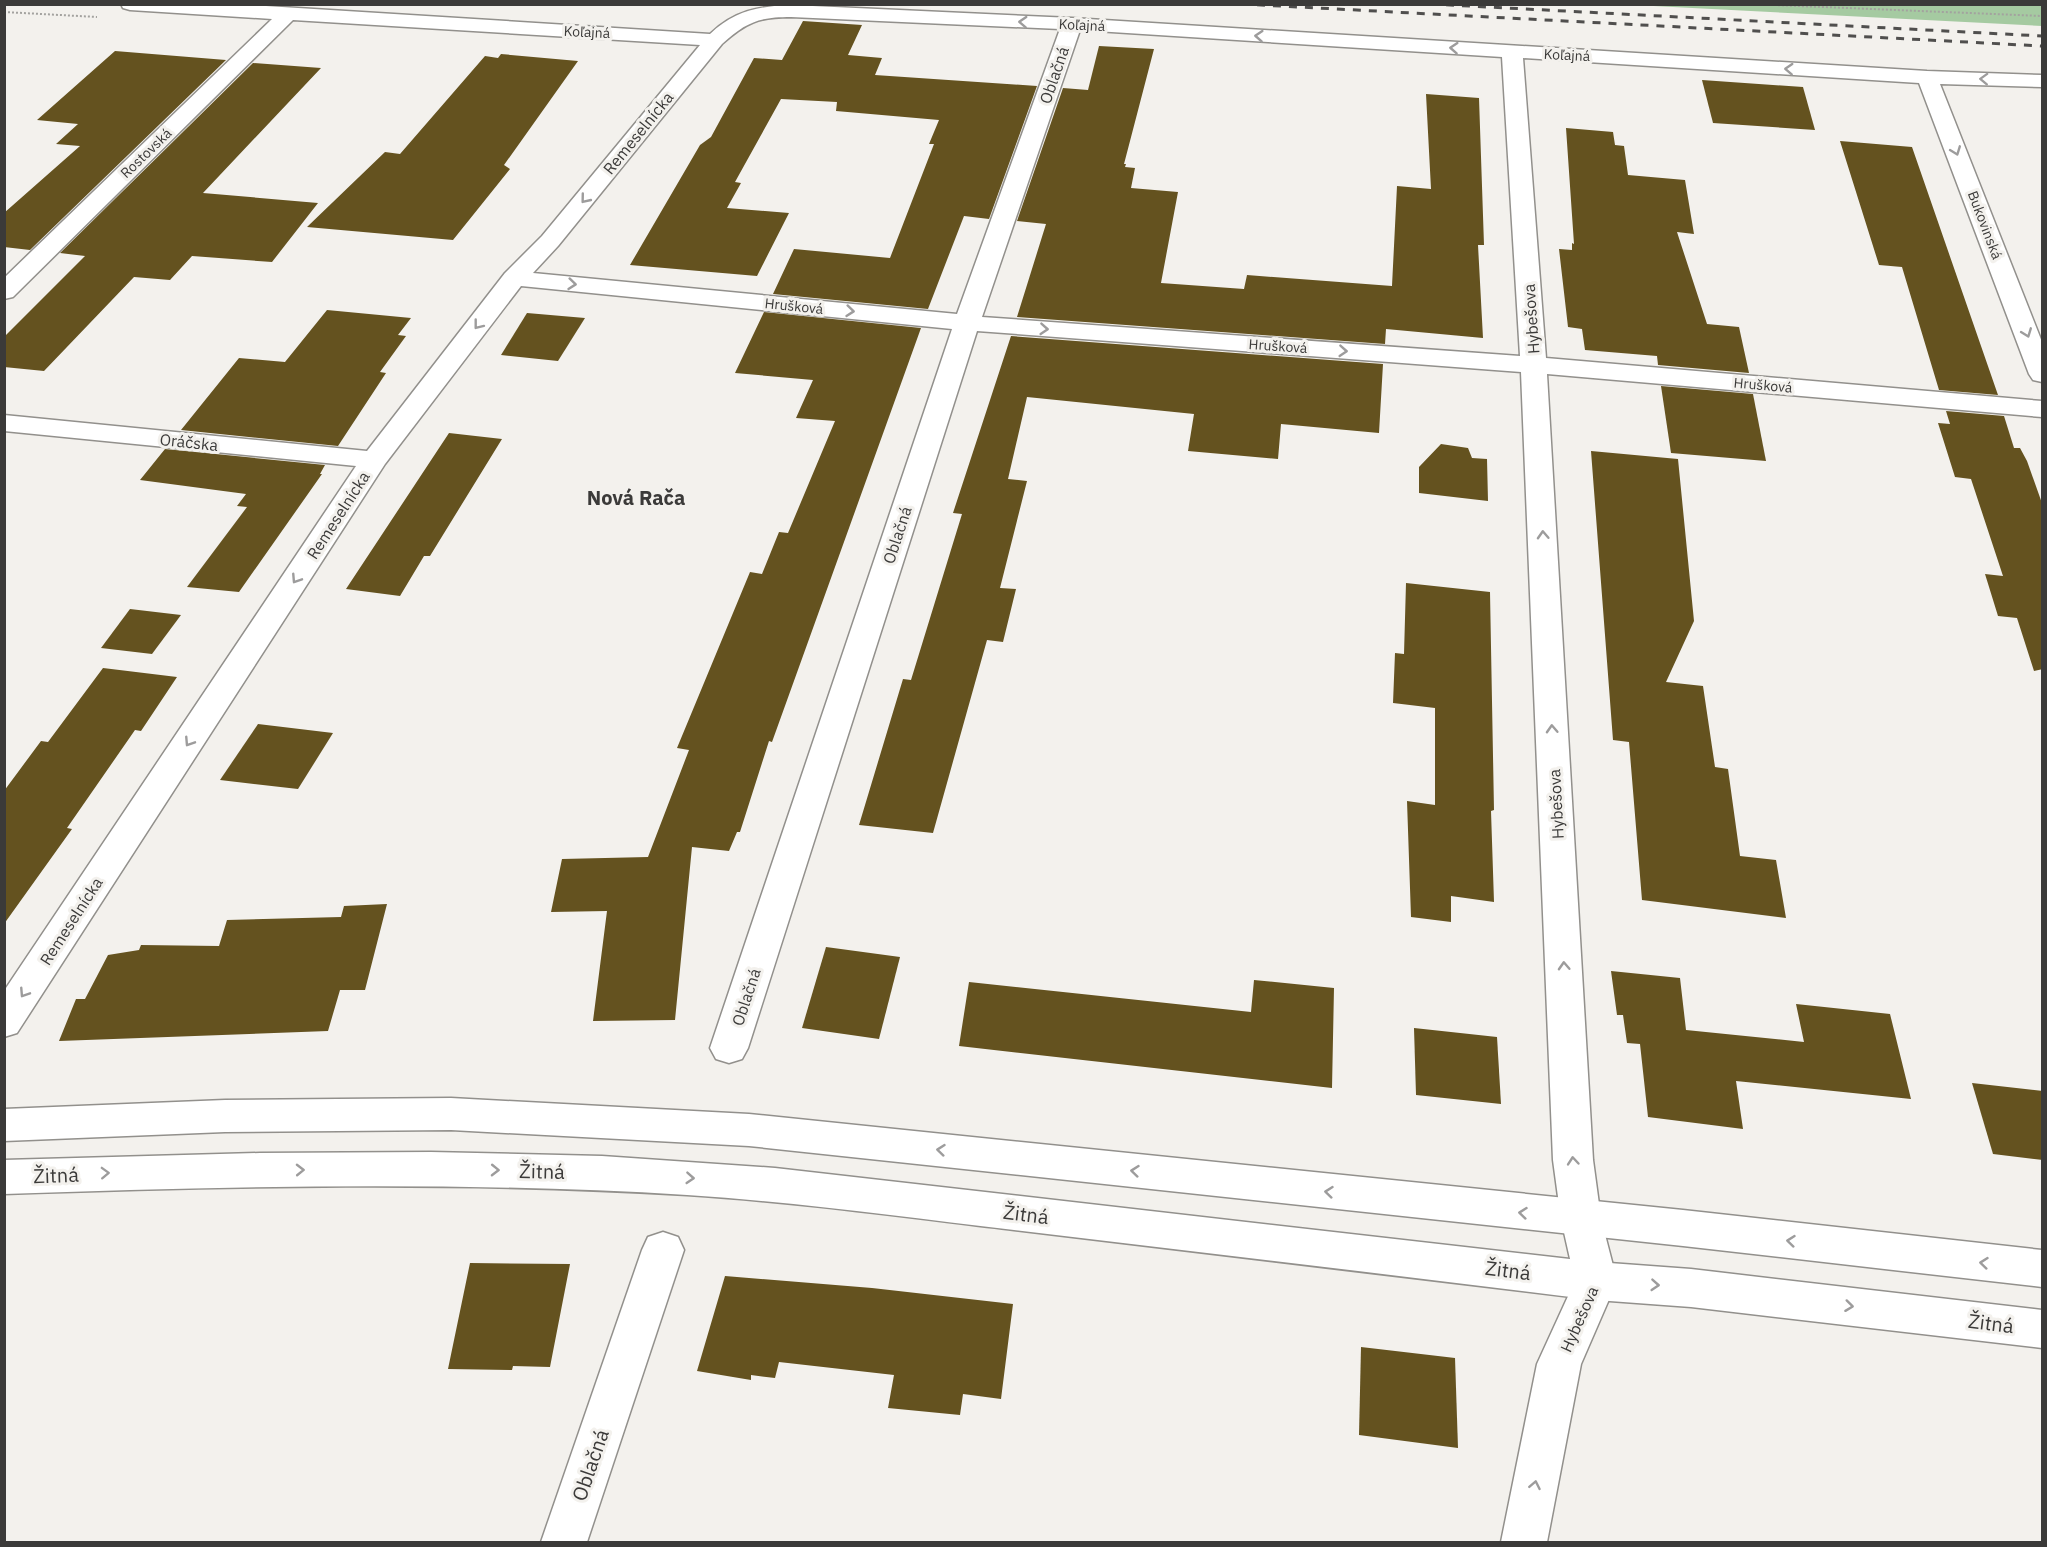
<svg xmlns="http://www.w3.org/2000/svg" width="2047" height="1547" font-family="'IBM Plex Sans',sans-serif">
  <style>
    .green { fill: #a5caa1 }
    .building { fill: #64521f }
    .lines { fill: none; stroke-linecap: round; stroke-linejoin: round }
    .minor-casing { stroke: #92908c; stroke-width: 3 }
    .secondary-casing { stroke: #92908c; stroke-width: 3 }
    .path { stroke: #a3a29f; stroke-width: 2; stroke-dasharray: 2 2; stroke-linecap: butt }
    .minor { fill: #fff; fill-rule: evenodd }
    .secondary { fill: #fff; fill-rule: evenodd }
    .rail { stroke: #504f4e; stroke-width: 3; stroke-dasharray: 8 8; stroke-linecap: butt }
    .oneway { stroke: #9d9c9c }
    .labels { text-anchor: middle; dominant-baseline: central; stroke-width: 6; stroke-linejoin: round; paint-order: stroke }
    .far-street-label { font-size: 14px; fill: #3b3a39; stroke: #f3f1ed }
    .street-label { font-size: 16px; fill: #3b3a39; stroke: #f3f1ed }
    .quarter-label { font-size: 20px; font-weight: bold; fill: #3b3a39; stroke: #f3f1ed }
    .near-street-label { font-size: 20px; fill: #3b3a39; stroke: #f3f1ed }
  </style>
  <rect width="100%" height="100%" fill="#f3f1ed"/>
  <polygon class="green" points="1634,5 2042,5 2042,26"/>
  <g class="building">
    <polygon points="803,21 862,25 848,55 882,58 875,75 1037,86 989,219 964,216 928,309 773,294 794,249 890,258 934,144 929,144 939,120 836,111 837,102 781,99 735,182 741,183 727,208 789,213 757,276 630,265 700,145 711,137 754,58 782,60"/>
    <polygon points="1099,46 1154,49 1124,164 1126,164 1125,167 1135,168 1131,188 1178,192 1161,283 1244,289 1247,275 1392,286 1397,186 1431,189 1426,94 1479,98 1484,245 1478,245 1483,338 1386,329 1385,344 1017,317 1046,224 1017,221 1063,88 1088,90"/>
    <polygon points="115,51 226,60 30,250 4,247 4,213 80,146 56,144 78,124 37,120"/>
    <polygon points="501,54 578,61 504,165 510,169 453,240 307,227 385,152 400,154 485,56 498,58"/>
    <polygon points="253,63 321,68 203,193 318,203 272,262 192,256 170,280 134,277 44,371 4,367 4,337 85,256 60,253"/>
    <polygon points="1702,80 1803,87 1815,130 1713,123"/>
    <polygon points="1566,128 1613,132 1615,145 1624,146 1628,175 1685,180 1694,234 1677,232 1707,324 1739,327 1749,373 1658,365 1657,356 1585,350 1582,329 1568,327 1559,249 1572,250 1572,243 1574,244"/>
    <polygon points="1840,141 1912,147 1998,395 1939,390 1902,267 1879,265"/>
    <polygon points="327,310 411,318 398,335 406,336 380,372 386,373 338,446 181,430 239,358 285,362"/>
    <polygon points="764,312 921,328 772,742 769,741 740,832 737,832 729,851 692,847 675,1020 593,1021 607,911 551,912 562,859 648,857 689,750 677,748 750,572 762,574 779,532 788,533 835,421 796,418 813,380 735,373"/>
    <polygon points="527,313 585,318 558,361 501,355"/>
    <polygon points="1011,336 1383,364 1379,433 1281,424 1278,459 1188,451 1194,414 1027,397 1008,479 1027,481 1000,588 1016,589 1003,642 987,640 933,833 859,825 903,679 911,680 962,514 953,513"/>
    <polygon points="1661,386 1753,394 1766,461 1671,453"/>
    <polygon points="1946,411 2004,416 2014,448 2020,448 2027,461 2043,506 2043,669 2034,671 2017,618 1998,616 1985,574 2003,576 1971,479 1955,477 1938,423 1950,424"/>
    <polygon points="449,433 502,439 430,556 424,556 400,596 346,589"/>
    <polygon points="1441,444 1468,448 1472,458 1487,459 1488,501 1419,493 1419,467"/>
    <polygon points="165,449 325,465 320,474 322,474 239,592 187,587 247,507 237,506 246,494 140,480"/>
    <polygon points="1591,451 1678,459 1694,621 1666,682 1703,686 1715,767 1728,769 1740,856 1776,860 1786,918 1642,900 1629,742 1613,740"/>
    <polygon points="1406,583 1490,592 1494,810 1491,811 1494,902 1451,896 1451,922 1411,917 1407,801 1435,805 1435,708 1393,703 1395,653 1404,654"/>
    <polygon points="130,609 181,615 152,654 101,648"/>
    <polygon points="103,668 177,677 141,731 135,730 67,828 72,829 4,924 4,791 41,741 48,742"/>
    <polygon points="258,724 333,733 298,789 220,780"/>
    <polygon points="387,904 365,990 340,990 328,1031 59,1041 76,999 85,999 108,955 139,950 141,945 219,946 227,920 341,917 344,906"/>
    <polygon points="826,947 900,957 879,1039 802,1028"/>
    <polygon points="1611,971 1680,978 1686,1030 1804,1042 1796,1004 1890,1014 1911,1099 1736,1081 1743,1129 1648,1117 1640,1044 1627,1043 1623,1015 1617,1015"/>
    <polygon points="1254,980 1334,988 1332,1088 959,1046 969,982 1251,1012"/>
    <polygon points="1414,1028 1497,1037 1501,1104 1416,1095"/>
    <polygon points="1972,1083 2043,1091 2043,1160 1993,1154"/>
    <polygon points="470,1263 570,1264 550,1367 513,1366 512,1370 448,1369"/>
    <polygon points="725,1276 872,1288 1013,1304 1001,1399 963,1394 960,1415 888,1408 894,1375 779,1362 775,1378 751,1375 751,1380 697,1371"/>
    <polygon points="1361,1347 1455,1358 1458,1448 1359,1435"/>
  </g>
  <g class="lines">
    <g class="minor-casing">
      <g id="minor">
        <path d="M121,4H235L710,34C734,11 759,6 791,5L1072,18L1927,71L2042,75V87L1940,84L2042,342V382L2033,380L2029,374L1919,83L1523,58L1546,358L2042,401V417L1547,374L1593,1160L1601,1219L1617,1281L1581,1364L1547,1542H1501L1537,1364L1575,1281L1561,1219L1553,1160L1521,372L977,331L748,1048L742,1059L729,1063L716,1059L710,1048L952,329L521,286L385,464L17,1033L4,1037V991L356,466L4,431V415L367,451L505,273L542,236L700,45L293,20L13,297L4,299V278L272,19L130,10L123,8ZM791,17L1060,29L957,314L533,273L558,246L722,44C746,22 759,17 791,17ZM1080,30L1502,57L1520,356L982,317Z"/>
        <polygon points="663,1232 678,1237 684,1250 587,1542 541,1542 642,1250 648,1237"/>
      </g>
    </g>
    <g class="secondary-casing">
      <g id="secondary">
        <polygon points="451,1098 749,1114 1683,1210 2042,1250 2042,1287 1683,1246 749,1146 451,1130 225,1132 4,1141 4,1109 225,1100"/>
        <path d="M431,1152L602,1156L775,1168L1596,1262L1691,1269L2042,1310V1348L1691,1307L1596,1300C1402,1276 1208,1253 1014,1230C905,1217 796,1202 687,1195C459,1181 232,1186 4,1194V1160L260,1153Z"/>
      </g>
    </g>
    <g class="path">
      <polyline points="1750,4 2042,16"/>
      <polyline points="4,12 97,17"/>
    </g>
    <use href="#minor" class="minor"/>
    <use href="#secondary" class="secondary"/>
    <g class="rail">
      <polyline points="1241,4 2042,46"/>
      <polyline points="1430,4 2042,36"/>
    </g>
  </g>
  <defs><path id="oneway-chevron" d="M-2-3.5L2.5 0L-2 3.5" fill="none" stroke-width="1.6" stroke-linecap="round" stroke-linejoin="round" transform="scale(1.5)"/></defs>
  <g class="oneway">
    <use href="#oneway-chevron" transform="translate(1023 22) rotate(-177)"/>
    <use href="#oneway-chevron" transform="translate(1259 36) rotate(-176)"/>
    <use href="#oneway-chevron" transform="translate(1454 48) rotate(-176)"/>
    <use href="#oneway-chevron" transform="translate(1789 69) rotate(-177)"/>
    <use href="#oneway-chevron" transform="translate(1984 79) rotate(-178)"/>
    <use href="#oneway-chevron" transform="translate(1956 151) rotate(69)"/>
    <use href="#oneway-chevron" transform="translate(585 199) rotate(129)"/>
    <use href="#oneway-chevron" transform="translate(572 284) rotate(6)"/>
    <use href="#oneway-chevron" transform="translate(850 311) rotate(6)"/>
    <use href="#oneway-chevron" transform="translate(478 325) rotate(128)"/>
    <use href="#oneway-chevron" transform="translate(1044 329) rotate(4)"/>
    <use href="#oneway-chevron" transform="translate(2027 333) rotate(69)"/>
    <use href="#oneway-chevron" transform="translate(1343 351) rotate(4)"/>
    <use href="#oneway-chevron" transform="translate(1543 535) rotate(-93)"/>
    <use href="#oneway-chevron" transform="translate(296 579) rotate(123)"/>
    <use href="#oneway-chevron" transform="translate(1552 729) rotate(-93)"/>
    <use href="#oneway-chevron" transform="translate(189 742) rotate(123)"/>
    <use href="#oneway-chevron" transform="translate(1564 966) rotate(-93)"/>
    <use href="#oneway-chevron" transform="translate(24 993) rotate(123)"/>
    <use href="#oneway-chevron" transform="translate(941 1150) rotate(-174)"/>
    <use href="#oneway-chevron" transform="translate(1573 1161) rotate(-95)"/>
    <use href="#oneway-chevron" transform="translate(300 1170) rotate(-1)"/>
    <use href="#oneway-chevron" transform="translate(495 1170) rotate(1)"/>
    <use href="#oneway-chevron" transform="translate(1135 1171) rotate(-174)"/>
    <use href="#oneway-chevron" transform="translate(105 1173) rotate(-2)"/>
    <use href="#oneway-chevron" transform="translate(690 1178) rotate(4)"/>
    <use href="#oneway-chevron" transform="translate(1329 1192) rotate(-174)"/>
    <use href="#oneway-chevron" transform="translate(1523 1213) rotate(-174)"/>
    <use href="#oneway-chevron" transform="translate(1791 1241) rotate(-174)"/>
    <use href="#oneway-chevron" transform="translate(1984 1263) rotate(-174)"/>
    <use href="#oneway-chevron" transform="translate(1655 1285) rotate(4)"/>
    <use href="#oneway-chevron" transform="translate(1849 1306) rotate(7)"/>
    <use href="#oneway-chevron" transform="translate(1535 1485) rotate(-79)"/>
  </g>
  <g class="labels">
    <g class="far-street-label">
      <text transform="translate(1082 25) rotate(3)">Koľajná</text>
      <text transform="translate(587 32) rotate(3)">Koľajná</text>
      <text transform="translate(1567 55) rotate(3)">Koľajná</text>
      <text transform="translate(146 153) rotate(-44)">Rostovská</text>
      <text transform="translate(1985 225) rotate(69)">Bukovinská</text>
      <text transform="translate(794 306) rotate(6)">Hrušková</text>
      <text transform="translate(1278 346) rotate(4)">Hrušková</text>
      <text transform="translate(1763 385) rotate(5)">Hrušková</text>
    </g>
    <g class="street-label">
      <text transform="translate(1054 75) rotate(-71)">Oblačná</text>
      <text transform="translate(638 133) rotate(-51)">Remeselnícka</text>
      <text transform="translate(1531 319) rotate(-94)">Hybešova</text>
      <text transform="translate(189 442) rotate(6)">Oráčska</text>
      <text transform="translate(338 515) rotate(-57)">Remeselnícka</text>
      <text transform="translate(897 535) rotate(-72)">Oblačná</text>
      <text transform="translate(1556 804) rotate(-93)">Hybešova</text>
      <text transform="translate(71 921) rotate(-57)">Remeselnícka</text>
      <text transform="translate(746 997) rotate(-72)">Oblačná</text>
      <text transform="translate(1579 1319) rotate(-66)">Hybešova</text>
    </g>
    <g class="quarter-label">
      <text x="636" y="497">Nová Rača</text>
    </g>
    <g class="near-street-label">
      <text transform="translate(542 1171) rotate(1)">Žitná</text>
      <text transform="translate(56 1175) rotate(-2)">Žitná</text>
      <text transform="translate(1026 1214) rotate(7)">Žitná</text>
      <text transform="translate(1508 1270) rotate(7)">Žitná</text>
      <text transform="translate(1991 1323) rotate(7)">Žitná</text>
      <text transform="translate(590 1465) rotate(-71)">Oblačná</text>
    </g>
  </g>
  <rect width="2047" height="1547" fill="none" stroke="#3b3a39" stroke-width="12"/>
</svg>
